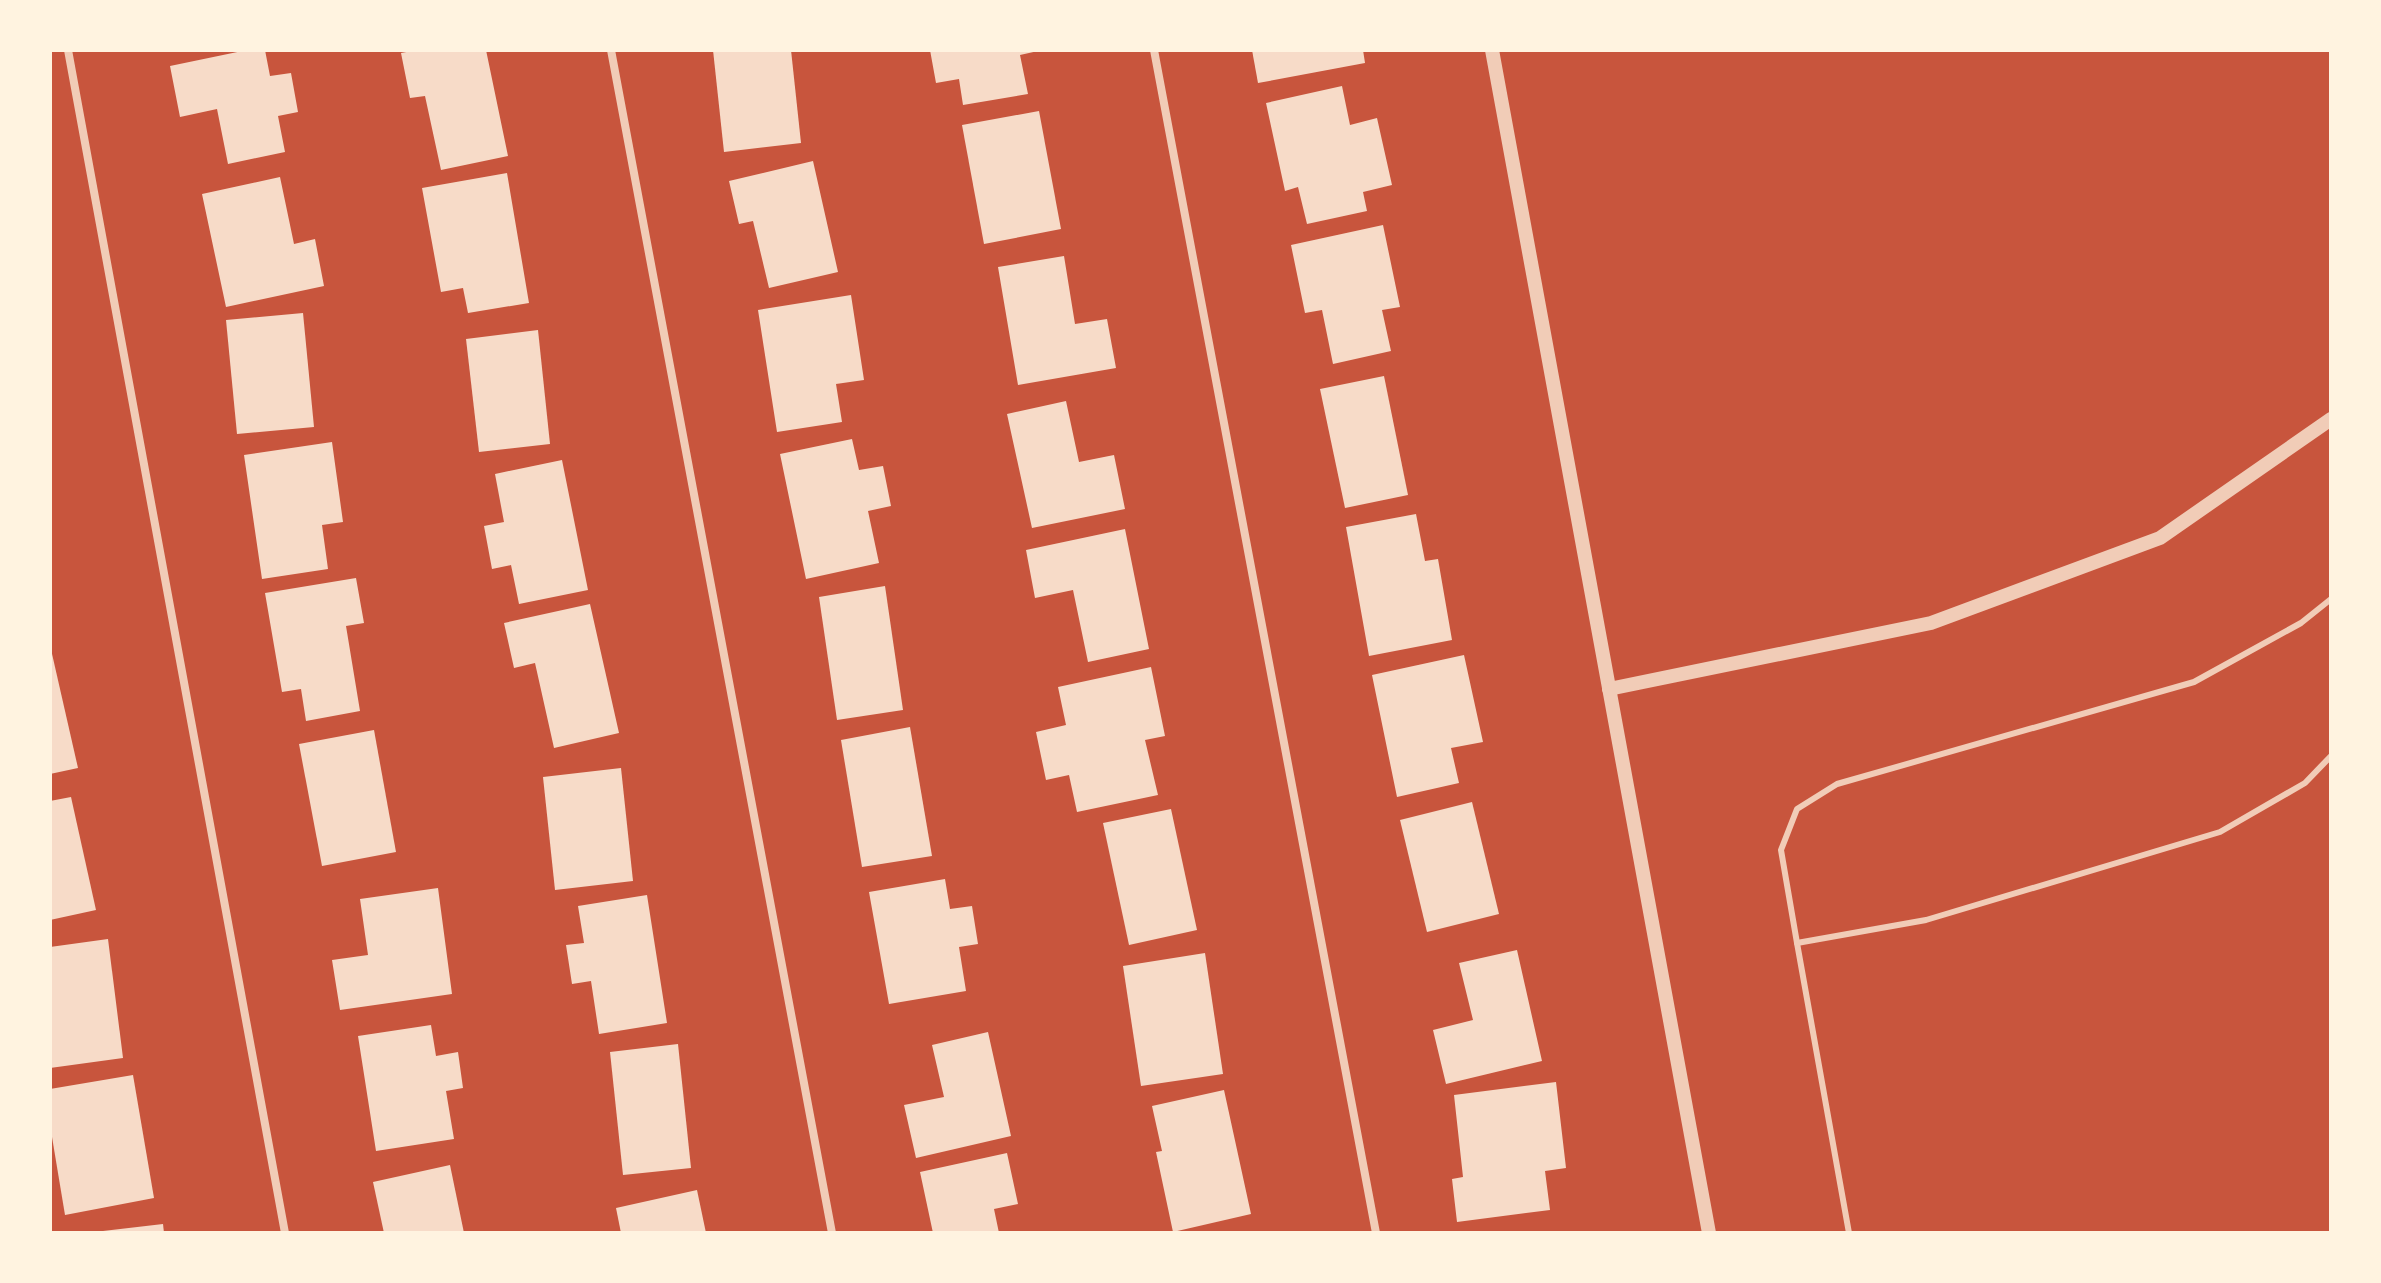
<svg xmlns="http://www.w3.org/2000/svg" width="2381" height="1283" font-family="Quicksand,sans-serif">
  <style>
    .building { fill: #f7dbc8 }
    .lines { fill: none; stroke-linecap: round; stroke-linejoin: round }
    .service { stroke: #f1ccb7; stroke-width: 6 }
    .minor { stroke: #f1ccb7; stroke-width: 8 }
    .tertiary { stroke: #f1ccb7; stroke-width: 14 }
  </style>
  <rect width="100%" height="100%" fill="#c8553d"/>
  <g class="building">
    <polygon points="247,50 265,50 270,76 291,73 298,112 278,116 285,152 228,164 217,109 180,117 170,66"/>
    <polygon points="417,50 486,50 508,156 441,170 425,96 410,98 401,53"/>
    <polygon points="713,50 791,50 801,143 724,152"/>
    <polygon points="930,50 1038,50 1038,51 1020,55 1028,94 963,105 959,79 936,83"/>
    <polygon points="1252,50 1363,50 1365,63 1258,83"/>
    <polygon points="1342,86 1350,125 1377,118 1392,185 1363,192 1367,211 1307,224 1298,187 1285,191 1266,103"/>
    <polygon points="1039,111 1061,229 984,244 962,125"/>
    <polygon points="813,161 838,272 769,288 753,221 739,224 729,181"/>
    <polygon points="507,173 529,303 468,313 463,288 441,292 422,188"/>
    <polygon points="280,177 294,244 315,239 324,286 226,307 202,194"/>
    <polygon points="1383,225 1400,307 1382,310 1391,351 1333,364 1322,310 1305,313 1291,245"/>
    <polygon points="1064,256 1075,324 1107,319 1116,368 1018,385 998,267"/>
    <polygon points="851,295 864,380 836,384 842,422 777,432 758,310"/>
    <polygon points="303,313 314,427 237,434 226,320"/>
    <polygon points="538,330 550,444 479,452 466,339"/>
    <polygon points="1384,376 1408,495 1345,508 1320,389"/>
    <polygon points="1066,401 1079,462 1114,455 1125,509 1032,528 1007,414"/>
    <polygon points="852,439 859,470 883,466 891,506 868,511 879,563 806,579 780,454"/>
    <polygon points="332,442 343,522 322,525 328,569 262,579 244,455"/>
    <polygon points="562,460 588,590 519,604 511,565 492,569 484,526 504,522 495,474"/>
    <polygon points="1416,514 1425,561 1438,559 1452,640 1369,656 1346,527"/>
    <polygon points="1125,529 1149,649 1088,662 1073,590 1035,598 1026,550"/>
    <polygon points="356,578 364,623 346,626 360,711 306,721 301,689 282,692 265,593"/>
    <polygon points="885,586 903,710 837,720 819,597"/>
    <polygon points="590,604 619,733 554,748 535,663 514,668 504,623"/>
    <polygon points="50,645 78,768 50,774"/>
    <polygon points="1464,655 1483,742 1451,748 1459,783 1397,797 1372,675"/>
    <polygon points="1151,667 1165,736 1145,740 1158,795 1077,812 1069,775 1046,780 1036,732 1066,725 1058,687"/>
    <polygon points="910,727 932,856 862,867 841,740"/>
    <polygon points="374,730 396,852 322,866 299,744"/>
    <polygon points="621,768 633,881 555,890 543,777"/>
    <polygon points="71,797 96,910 50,920 50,801"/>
    <polygon points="1472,802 1499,914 1427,932 1400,820"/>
    <polygon points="1171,809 1197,930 1129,945 1103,823"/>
    <polygon points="945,879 950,909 972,906 978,944 959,947 966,991 889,1004 869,892"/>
    <polygon points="438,888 452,994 340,1010 332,960 368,955 360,899"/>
    <polygon points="647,895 667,1023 599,1034 591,981 572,984 566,945 584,943 578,906"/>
    <polygon points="108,939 123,1058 50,1068 50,947"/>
    <polygon points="1517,950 1542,1061 1446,1084 1433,1030 1473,1020 1459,963"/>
    <polygon points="1205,953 1223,1074 1141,1086 1123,966"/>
    <polygon points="431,1025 436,1056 458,1052 463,1088 446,1091 454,1139 376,1151 358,1036"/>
    <polygon points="988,1032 1011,1136 916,1158 904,1105 944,1097 932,1045"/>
    <polygon points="678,1044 691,1168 623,1175 610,1052"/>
    <polygon points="133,1075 154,1198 65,1215 50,1125 50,1089"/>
    <polygon points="1556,1082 1566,1168 1545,1171 1550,1210 1457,1222 1452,1179 1463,1177 1454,1095"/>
    <polygon points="1224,1090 1251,1214 1173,1232 1156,1152 1162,1151 1152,1106"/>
    <polygon points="1007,1153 1018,1204 994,1209 999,1233 933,1233 920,1172"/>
    <polygon points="450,1165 464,1233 384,1233 373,1182"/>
    <polygon points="697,1190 706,1233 621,1233 616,1208"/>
    <polygon points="163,1224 164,1233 104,1233 103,1231"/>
  </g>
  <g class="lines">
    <g class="service">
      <polyline points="2331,599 2301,623 2194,682 1837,784 1797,809 1781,850 1797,943 1926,920 2220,832 2305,783 2331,756"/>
      <polyline points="1797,943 1849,1233"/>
    </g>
    <g class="minor">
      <polyline points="68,50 285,1233"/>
      <polyline points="611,50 832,1233"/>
      <polyline points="1154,50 1376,1233"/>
    </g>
    <g class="tertiary">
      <polyline points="1492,50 1709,1233"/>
      <polyline points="1609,689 1931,623 2160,538 2331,419"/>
    </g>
  </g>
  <rect width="2381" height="1283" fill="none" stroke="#fff3e0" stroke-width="104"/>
</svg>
